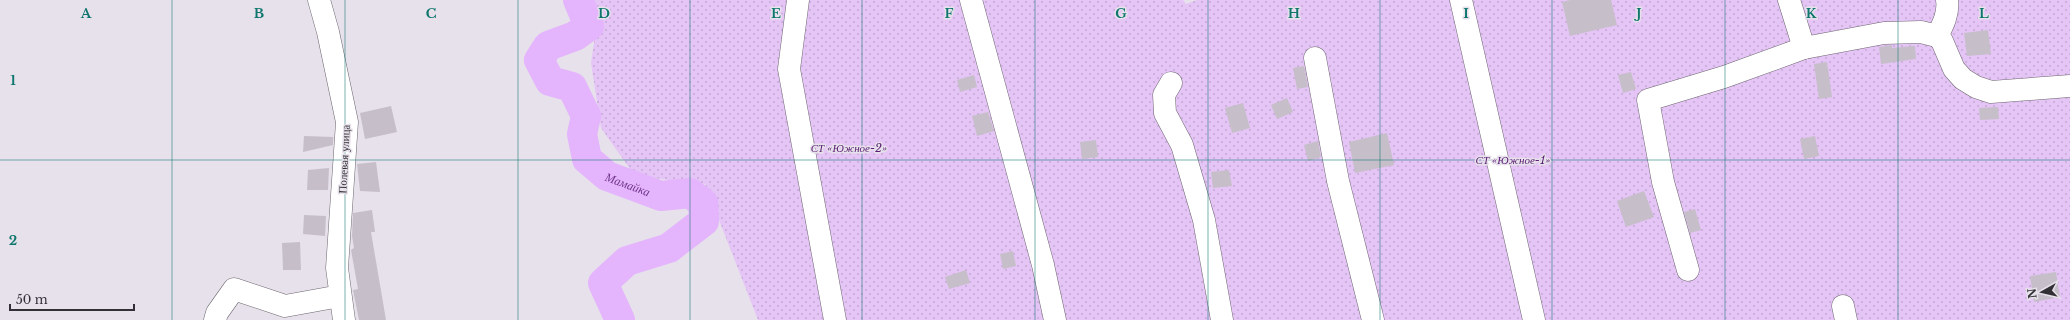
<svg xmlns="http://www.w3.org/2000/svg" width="2070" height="320" font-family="'Libre Baskerville',serif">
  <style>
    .grass { fill: url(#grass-dots) }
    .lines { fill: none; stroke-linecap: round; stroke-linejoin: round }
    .river { stroke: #e4b4fd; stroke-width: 30 }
    .building { fill: #c6bfc9 }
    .minor-casing { stroke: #6c666f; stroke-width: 23 }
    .minor { stroke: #fff; stroke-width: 22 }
    .grid { fill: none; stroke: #0f766e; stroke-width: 1; stroke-opacity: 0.55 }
    .labels { text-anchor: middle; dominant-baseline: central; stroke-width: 3; stroke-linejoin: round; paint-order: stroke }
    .park-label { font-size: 11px; font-style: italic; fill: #5b2073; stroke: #e7e1eb }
    .street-label { font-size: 11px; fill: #323034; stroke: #e7e1eb }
    .water-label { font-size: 12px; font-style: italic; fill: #70368a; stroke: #e7e1eb }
    .grid-label { font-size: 13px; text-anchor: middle; font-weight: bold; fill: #0f766e; stroke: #e7e1eb; stroke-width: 3; stroke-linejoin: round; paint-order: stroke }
  </style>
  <defs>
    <pattern id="grass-dots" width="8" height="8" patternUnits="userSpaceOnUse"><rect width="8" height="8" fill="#e5c4f6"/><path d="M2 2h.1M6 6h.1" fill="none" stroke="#c5a9d4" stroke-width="1.8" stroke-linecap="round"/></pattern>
  </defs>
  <rect width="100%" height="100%" fill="#e7e1eb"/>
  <polygon class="grass" points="585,0 1183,0 1186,4 1197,0 2070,0 2070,320 758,320 705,184 635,176 601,128 591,63 597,23"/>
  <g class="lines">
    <path class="river" id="s1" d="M578,0L589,26L575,36L548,46L539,60L550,81L572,87L586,116L582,134L587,159L607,176L661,196L690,193L703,203L704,221L669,248L627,261L603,283L620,320"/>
  </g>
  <g class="building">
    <polygon points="1570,0 1611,0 1617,25 1570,36 1562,2"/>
    <polygon points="1988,30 1991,54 1967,56 1964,33"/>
    <polygon points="1892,45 1892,48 1915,46 1916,59 1881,64 1879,47"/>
    <polygon points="1827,62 1832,97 1819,99 1814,64"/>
    <polygon points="1304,66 1308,87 1297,89 1293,68"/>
    <polygon points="1631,72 1636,89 1623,93 1618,75"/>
    <polygon points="974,75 977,87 960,92 957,80"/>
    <polygon points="1287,98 1293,112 1277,119 1271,105"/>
    <polygon points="1243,103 1250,128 1232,133 1225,108"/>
    <polygon points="391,106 397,132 365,139 360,113"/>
    <polygon points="1998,107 1999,119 1980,120 1979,108"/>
    <polygon points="988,112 994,131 977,136 972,116"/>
    <polygon points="1387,133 1394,165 1355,173 1349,142"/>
    <polygon points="304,136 333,137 333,145 303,152"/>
    <polygon points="1815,136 1819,156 1804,159 1800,139"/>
    <polygon points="1096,140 1098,157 1082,159 1080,142"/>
    <polygon points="1318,141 1321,157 1308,161 1304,145"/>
    <polygon points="376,162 380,192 360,191 357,164"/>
    <polygon points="329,168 328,190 307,190 308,170"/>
    <polygon points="1229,170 1232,186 1213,188 1211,172"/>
    <polygon points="1644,191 1654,217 1626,227 1617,201"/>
    <polygon points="1695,209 1701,230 1690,233 1684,212"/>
    <polygon points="372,210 375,232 371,232 386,320 359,320 353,290 358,289 351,250 354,248 352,236 353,213"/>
    <polygon points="304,215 326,216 325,236 303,234"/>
    <polygon points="300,242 301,270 283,270 282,243"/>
    <polygon points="1013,251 1016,266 1003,269 1000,254"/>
    <polygon points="966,270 970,283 949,289 945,277"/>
    <polygon points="2056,272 2060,297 2034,302 2030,276"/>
  </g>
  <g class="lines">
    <g class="minor-casing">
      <g id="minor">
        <polyline points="319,0 328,32 347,122 337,268 344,320"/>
        <polyline points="798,0 789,69 835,320"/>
        <polyline points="971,0 1043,265 1055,320"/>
        <polyline points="1461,0 1534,320"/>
        <polyline points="1789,0 1804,48"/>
        <path d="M1937,36C1943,25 1949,13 1947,0"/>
        <polyline points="1315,58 1338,181 1373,320"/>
        <polyline points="1171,83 1164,95 1165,113 1182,145 1204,220 1222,320"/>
        <polyline points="1688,270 1663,182 1648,100 1724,77 1804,48 1884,33 1921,32 1937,36 1942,41 1954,69 1963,79 1976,87 1991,92 2070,86"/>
        <polyline points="1843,306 1846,320"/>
        <polyline points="215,320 217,313 234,289 285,306 340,296"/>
      </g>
    </g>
    <use href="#minor" class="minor"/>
  </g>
  <path class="grid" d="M172,0V320M345,0V320M518,0V320M690,0V320M862,0V320M1035,0V320M1208,0V320M1380,0V320M1552,0V320M1725,0V320M1898,0V320M0,160H2070"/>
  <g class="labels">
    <g class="park-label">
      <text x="849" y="148">СТ «Южное-2»</text>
      <text x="1513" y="160">СТ «Южное-1»</text>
    </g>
    <g class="street-label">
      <text transform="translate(344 159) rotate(-87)">Полевая улица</text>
    </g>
    <g class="water-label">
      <text stroke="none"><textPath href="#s1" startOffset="262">Мамайка</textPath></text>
    </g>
  </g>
  <g class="grid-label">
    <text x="86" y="18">A</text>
    <text x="259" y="18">B</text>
    <text x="431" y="18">C</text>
    <text x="604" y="18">D</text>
    <text x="776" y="18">E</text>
    <text x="949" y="18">F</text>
    <text x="1121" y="18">G</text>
    <text x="1294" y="18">H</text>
    <text x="1466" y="18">I</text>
    <text x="1639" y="18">J</text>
    <text x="1811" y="18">K</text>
    <text x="1984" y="18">L</text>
    <text x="13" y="85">1</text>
    <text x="13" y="245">2</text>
  </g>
  <g transform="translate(2042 292) rotate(262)" stroke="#e7e1eb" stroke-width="3" paint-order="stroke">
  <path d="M0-3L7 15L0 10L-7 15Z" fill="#323034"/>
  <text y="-6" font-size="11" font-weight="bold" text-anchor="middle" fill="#323034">N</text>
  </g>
  <path d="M10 304v6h124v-6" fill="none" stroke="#323034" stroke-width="2"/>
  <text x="16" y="304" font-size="12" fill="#323034" stroke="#e7e1eb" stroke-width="3" paint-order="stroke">50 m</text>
</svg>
